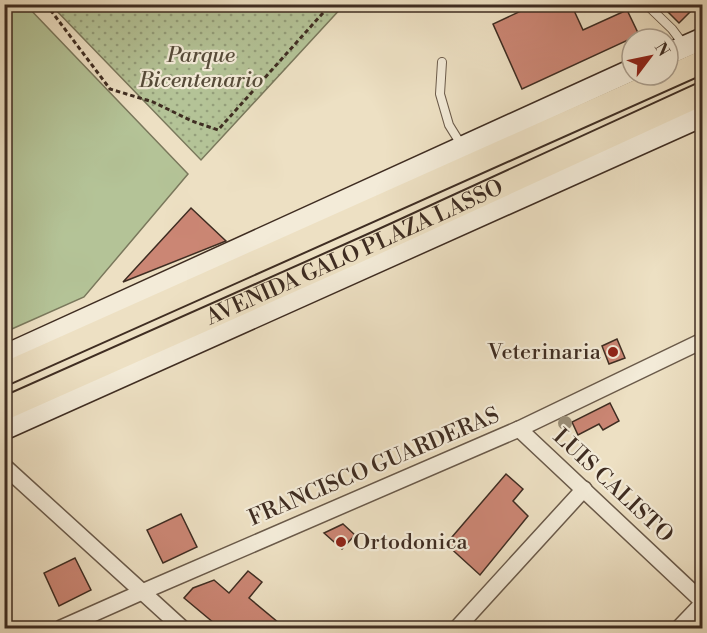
<svg xmlns="http://www.w3.org/2000/svg" width="707" height="633" font-family="'Libre Bodoni',serif">
  <style>
    .grass { fill: #b4c397; stroke: #7a785c; stroke-width: 1.5 }
    .park { fill: url(#park-dots); stroke: #7a785c; stroke-width: 1.5 }
    .building { fill: #cb8674; stroke: #3f2d22; stroke-width: 1.5 }
    .lines { fill: none; stroke-linecap: round; stroke-linejoin: round }
    .service-casing { stroke: #6a5a4a; stroke-width: 10 }
    .minor-casing { stroke: #6a5a4a; stroke-width: 18 }
    .secondary-casing { stroke: #3f2d22; stroke-width: 24 }
    .primary-casing { stroke: #3f2d22; stroke-width: 26 }
    .path { stroke: #3f2d22; stroke-width: 3; stroke-dasharray: 4.5 3; stroke-linecap: butt }
    .service { stroke: #f3ebd8; stroke-width: 8 }
    .minor { stroke: #f3ebd8; stroke-width: 15 }
    .secondary { stroke: #f3ebd8; stroke-width: 21 }
    .primary { stroke: #ede0c3; stroke-width: 22 }
    .tree { fill: #9a8e77 }
    .poi-dot { fill: #8f2418; stroke: #f3ebd8; stroke-width: 2 }
    .labels { text-anchor: middle; dominant-baseline: central; stroke-width: 4.5; stroke-linejoin: round; paint-order: stroke }
    .park-label { font-size: 22px; font-style: italic; fill: #564b39; stroke: #f3ebd8 }
    .street-label { font-size: 22px; fill: #3f2d22; stroke: #f3ebd8 }
    .poi-label { font-size: 22px; fill: #3f2d22; stroke: #f3ebd8; text-anchor: end }
  </style>
  <defs>
    <pattern id="park-dots" width="8" height="8" patternUnits="userSpaceOnUse" patternTransform="scale(1.5)"><rect width="8" height="8" fill="#b4c397"/><path d="M2 2h.1M6 6h.1" fill="none" stroke="#949f7b" stroke-width="1.8" stroke-linecap="round"/></pattern>
  </defs>
  <rect width="100%" height="100%" fill="#ede0c3"/>
  <filter id="stains"><feTurbulence type="fractalNoise" baseFrequency=".00333" numOctaves="4"/><feColorMatrix values="0 0 0 0 .2 0 0 0 0 .09 0 0 0 0 .02 0 0 0 .5 -.17"/></filter>
  <radialGradient id="worn" r=".72"><stop offset=".6" stop-color="#630" stop-opacity="0"/><stop offset="1" stop-color="#630" stop-opacity=".3"/></radialGradient>
  <polygon class="grass" points="4,5 26,5 188,174 84,297 5,332"/>
  <polygon class="park" points="51,5 344,5 201,160"/>
  <g class="building">
    <polygon points="536,4 571,4 583,30 627,10 639,35 522,89 493,24"/>
    <polygon points="660,4 698,4 679,23"/>
    <polygon points="191,208 226,241 123,282"/>
    <polygon points="617,339 625,358 609,364 602,346"/>
    <polygon points="610,403 619,421 603,430 599,424 578,435 572,422"/>
    <polygon points="506,474 523,489 513,501 528,516 480,575 446,544"/>
    <polygon points="181,514 197,547 163,563 147,530"/>
    <polygon points="343,524 355,535 342,549 324,533"/>
    <polygon points="75,558 91,590 59,606 44,573"/>
    <polygon points="248,571 262,582 249,598 285,628 220,628 184,598 193,588 214,580 229,593"/>
  </g>
  <g class="lines">
    <g class="service-casing">
      <g id="service">
        <polyline points="646,4 672,29 684,45"/>
        <polyline points="442,62 440,94 449,125 462,146"/>
      </g>
    </g>
    <g class="minor-casing">
      <g id="minor">
        <polyline points="519,429 702,601"/>
        <polyline points="4,466 182,628"/>
        <polyline points="61,628 142,592 519,429 702,341"/>
        <polyline points="457,628 584,489"/>
        <polyline points="679,628 702,604"/>
      </g>
    </g>
    <g class="secondary-casing">
      <g id="secondary">
        <polyline points="668,54 702,39"/>
        <polyline points="4,356 632,70"/>
        <polyline points="4,429 702,116"/>
      </g>
    </g>
    <g class="primary-casing">
      <g id="primary">
        <polyline points="4,374 702,62"/>
        <path id="s1" d="M4,409L377,243L702,94"/>
      </g>
    </g>
    <polyline class="path" points="46,4 110,89 153,102 192,121 218,130 331,4"/>
    <use href="#service" class="service"/>
    <use href="#minor" class="minor"/>
    <use href="#secondary" class="secondary"/>
    <use href="#primary" class="primary"/>
  </g>
  <circle class="tree" cx="565" cy="423" r="7"/>
  <g class="poi-dot">
    <circle cx="613" cy="352" r="6"/>
    <circle cx="341" cy="542" r="6"/>
  </g>
  <g class="labels">
    <g class="park-label">
      <text x="201" y="55">Parque<tspan x="201" dy="25">Bicentenario</tspan></text>
    </g>
    <g class="street-label">
      <text stroke="none"><textPath href="#s1" startOffset="384">AVENIDA GALO PLAZA LASSO</textPath></text>
      <text transform="translate(374 467) rotate(-23)">FRANCISCO GUARDERAS</text>
      <text transform="translate(613 486) rotate(43)">LUIS CALISTO</text>
    </g>
    <g class="poi-label">
      <text x="601" y="352">Veterinaria</text>
      <text x="353" y="542" text-anchor="start">Ortodonica</text>
    </g>
  </g>
  <rect width="707" height="633" fill="none" stroke="#ede0c3" stroke-width="24"/>
  <rect x="6" y="6" width="695" height="621" fill="none" stroke="#3f2d22" stroke-width="3"/>
  <rect x="12" y="12" width="683" height="609" fill="none" stroke="#3f2d22" stroke-width="1.5"/>
  <g transform="translate(650 57) rotate(58)"><circle r="28" fill="#f3ebd8" stroke="#ab9f8f" stroke-width="1.5"/>
  <path d="M0-4.5L10 22L0 15L-10 22Z" fill="#8f2418"/>
  <text y="-9" font-size="16" font-weight="bold" text-anchor="middle" fill="#3f2d22">N</text>
  </g>
  <rect width="100%" height="100%" filter="url(#stains)"/>
  <rect width="100%" height="100%" fill="url(#worn)"/>
</svg>
